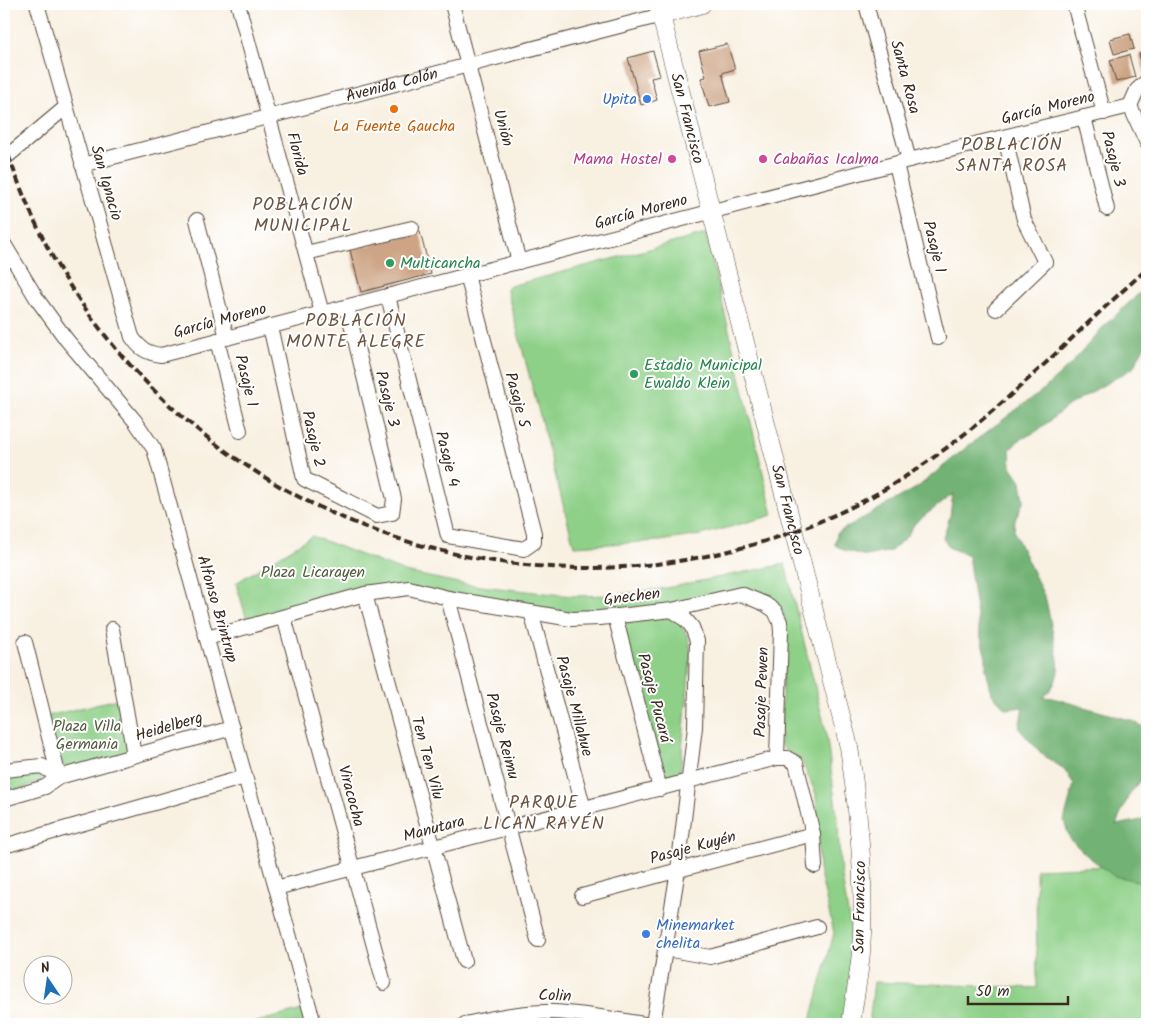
<svg xmlns="http://www.w3.org/2000/svg" width="1151" height="1028" font-family="Kalam,sans-serif">
  <style>
    .green { fill: #8ed088; stroke: #647d53 }
    .forest { fill: #72b274; stroke: #566e49 }
    .building { fill: #cda485 }
    .lines { fill: none; stroke-linecap: round; stroke-linejoin: round }
    .minor-casing { stroke: #57483b; stroke-width: 16 }
    .major-casing { stroke: #57483b; stroke-width: 19 }
    .minor { stroke: #fff; stroke-width: 14 }
    .major { stroke: #fff; stroke-width: 18 }
    .rail { stroke: #3b2a1e; stroke-width: 4; stroke-dasharray: 8 4; stroke-linecap: butt }
    .shop-dot { fill: #3f7fe0; stroke: #fff; stroke-width: 2 }
    .food-dot { fill: #e8710a; stroke: #fff; stroke-width: 2 }
    .hotel-dot { fill: #d1479c; stroke: #fff; stroke-width: 2 }
    .leisure-dot { fill: #2e9e5b; stroke: #fff; stroke-width: 2 }
    .labels { text-anchor: middle; dominant-baseline: central; stroke-width: 4; stroke-linejoin: round; paint-order: stroke }
    .street-label { font-size: 16px; fill: #3b2a1e; stroke: #fff }
    .shop-label { font-size: 16px; fill: #366cbe; stroke: #fff; text-anchor: end }
    .food-label { font-size: 16px; fill: #c56008; stroke: #fff }
    .hotel-label { font-size: 16px; fill: #b23c85; stroke: #fff; text-anchor: end }
    .leisure-label { font-size: 16px; fill: #27864d; stroke: #fff; text-anchor: start }
    .park-label { font-size: 16px; fill: #545c3e; stroke: #fff }
    .neighbourhood-label { font-size: 18px; letter-spacing: 1px; fill: #6e5542; stroke: #fff }
  </style>
  <rect width="100%" height="100%" fill="#fff"/>
  <filter id="ink" filterUnits="userSpaceOnUse"><feTurbulence type="fractalNoise" baseFrequency=".02" numOctaves="2"/><feDisplacementMap in="SourceGraphic" scale="10" xChannelSelector="R" yChannelSelector="G"/><feConvolveMatrix kernelMatrix="1 2 1 2 8 2 1 2 1" color-interpolation-filters="sRGB"/></filter>
  <filter id="wash" filterUnits="userSpaceOnUse"><feTurbulence type="fractalNoise" baseFrequency=".0096" numOctaves="4" result="noise"/><feDisplacementMap in="SourceGraphic" scale="20" xChannelSelector="R" yChannelSelector="G"/><feGaussianBlur stdDeviation="1.12" result="paint"/><feColorMatrix in="noise" values="0 0 0 0 0 0 0 0 0 0 0 0 0 0 0 0 0 1.4 0 .05"/><feComposite in="paint" operator="in"/></filter>
  <g filter="url(#wash)">
    <rect width="100%" height="100%" fill="#f8f0e1"/>
    <g class="green">
      <polygon points="706,234 773,515 701,535 660,541 574,546 506,287"/>
      <polygon points="312,536 405,572 463,584 572,596 615,595 661,589 785,564 826,732 838,823 840,865 854,949 845,1024 810,1024 834,933 819,869 816,794 801,760 791,752 785,750 780,744 785,619 780,605 750,591 666,606 573,613 397,586 247,620 236,583"/>
      <path d="M671,617C684,627 689,635 691,651L680,774L662,779L620,628L628,622Z"/>
      <polygon points="117,699 128,746 126,755 70,770 61,763 48,716"/>
      <polygon points="39,771 42,781 4,795 4,773"/>
      <polygon points="1136,865 1147,872 1147,1024 869,1024 874,982 1037,988 1036,869"/>
      <polygon points="302,1010 306,1024 249,1024"/>
    </g>
    <path class="forest" d="M1147,286V341L1133,368L1069,405L1037,431L1018,441L1010,450L1011,466L1021,481L1024,500L1015,520L1014,532L1046,600L1058,660C1060,673 1054,690 1043,697L1053,698L1133,721L1147,729V770L1128,797L1116,825L1147,819V883L1114,876L1085,854L1070,839L1064,821L1074,784L1064,769L1043,755L1019,729L1023,707L1006,709L992,694L986,669V658L979,630L968,555L950,548L943,538L950,516L953,494L915,523L907,536L891,551L866,556L844,550L835,545L837,533L918,487L968,446L1044,389L1072,363L1102,328Z"/>
    <g id="blocks">
      <g class="building">
        <polygon points="1130,34 1134,49 1114,54 1110,39"/>
        <polygon points="727,44 735,69 722,73 730,102 709,107 701,78 706,77 699,51"/>
        <polygon points="653,51 660,76 651,78 657,100 641,105 628,58"/>
        <polygon points="1147,52 1147,73 1145,73 1139,54"/>
        <polygon points="1129,55 1135,77 1116,82 1110,60"/>
        <polygon points="420,232 431,274 361,292 350,250"/>
      </g>
    </g>
  </g>
  <g filter="url(#ink)">
    <use href="#blocks" fill-opacity="0" stroke="#57483b" stroke-width="1"/>
    <g class="lines">
      <g class="minor-casing">
        <g id="minor">
          <path d="M37,4L132,337C140,349 147,353 161,355L909,160L1130,106"/>
          <polyline points="238,4 322,313"/>
          <polyline points="452,4 519,262"/>
          <polyline points="866,4 909,160"/>
          <polyline points="1074,4 1104,113"/>
          <polyline points="1130,106 1147,143"/>
          <polyline points="1130,106 1137,90 1147,81"/>
          <polyline points="1084,117 1107,209"/>
          <polyline points="4,159 66,107"/>
          <polyline points="896,164 938,338"/>
          <path id="s1" d="M82,165L662,15"/>
          <polyline points="197,220 227,338"/>
          <polyline points="4,244 37,299 66,339 135,421 154,449 314,1024"/>
          <polyline points="306,253 412,228"/>
          <polyline points="388,296 448,536 524,549 534,542 534,533 467,275"/>
          <polyline points="996,309 1045,262 1024,220 1005,137"/>
          <polyline points="270,326 304,479 377,516 392,513 394,499 347,307"/>
          <polyline points="217,340 240,431"/>
          <polyline points="365,594 464,961"/>
          <polyline points="448,598 538,940"/>
          <polyline points="672,610 741,594 765,604 775,611 780,622 781,631 777,758 787,758 796,763 813,834 815,866"/>
          <polyline points="531,612 584,809"/>
          <polyline points="615,616 660,789"/>
          <polyline points="284,617 384,983"/>
          <polyline points="112,629 134,755"/>
          <polyline points="207,638 365,594 409,588 448,598 571,619 600,618 672,610 686,620 692,627 697,641 695,727 678,870 653,1024"/>
          <polyline points="25,642 59,777"/>
          <polyline points="4,770 42,766 59,777"/>
          <polyline points="4,799 45,787 59,777 232,728"/>
          <polyline points="4,846 245,777"/>
          <polyline points="276,888 777,758"/>
          <polyline points="582,896 813,834"/>
          <polyline points="666,949 710,957 817,927"/>
          <path d="M465,1024C493,1018 523,1011 552,1012C583,1013 613,1019 644,1024"/>
        </g>
      </g>
      <g class="major-casing">
        <g id="major">
          <path id="s2" d="M658,4L849,747C859,814 866,884 861,952C859,976 854,1000 851,1024"/>
          <polyline points="662,15 702,4"/>
        </g>
      </g>
      <use href="#minor" class="minor"/>
      <use href="#major" class="major"/>
      <path class="rail" d="M4,143C22,195 43,246 74,292C239,544 565,638 839,513C963,456 1047,357 1147,269"/>
    </g>
  </g>
  <g class="shop-dot">
    <circle cx="647" cy="99" r="5"/>
    <circle cx="646" cy="934" r="5"/>
  </g>
  <circle class="food-dot" cx="394" cy="109" r="5"/>
  <g class="hotel-dot">
    <circle cx="672" cy="159" r="5"/>
    <circle cx="763" cy="159" r="5"/>
  </g>
  <g class="leisure-dot">
    <circle cx="390" cy="263" r="5"/>
    <circle cx="634" cy="374" r="5"/>
  </g>
  <g class="labels">
    <g class="street-label">
      <text transform="translate(905 77) rotate(75)">Santa Rosa</text>
      <text stroke="none"><textPath href="#s1" startOffset="320">Avenida Colón</textPath></text>
      <text transform="translate(1048 108) rotate(-14)">García Moreno</text>
      <text stroke="none"><textPath href="#s2" startOffset="118">San Francisco</textPath></text>
      <text transform="translate(503 128) rotate(75)">Unión</text>
      <text transform="translate(297 154) rotate(75)">Florida</text>
      <text transform="translate(1113 159) rotate(76)">Pasaje 3</text>
      <text transform="translate(106 183) rotate(74)">San Ignacio</text>
      <text transform="translate(641 212) rotate(-15)">García Moreno</text>
      <text transform="translate(934 247) rotate(76)">Pasaje 1</text>
      <text transform="translate(220 321) rotate(-15)">García Moreno</text>
      <text transform="translate(246 381) rotate(76)">Pasaje 1</text>
      <text transform="translate(387 399) rotate(76)">Pasaje 3</text>
      <text transform="translate(517 400) rotate(75)">Pasaje 5</text>
      <text transform="translate(313 439) rotate(77)">Pasaje 2</text>
      <text transform="translate(447 459) rotate(76)">Pasaje 4</text>
      <text stroke="none"><textPath href="#s2" startOffset="522">San Francisco</textPath></text>
      <text transform="translate(632 597) rotate(-7)">Gnechen</text>
      <text transform="translate(217 609) rotate(74)">Alfonso Brintrup</text>
      <text transform="translate(762 692) rotate(-88)">Pasaje Pewen</text>
      <text transform="translate(654 698) rotate(75)">Pasaje Pucará</text>
      <text transform="translate(574 706) rotate(75)">Pasaje Millahue</text>
      <text transform="translate(169 727) rotate(-16)">Heidelberg</text>
      <text transform="translate(502 736) rotate(75)">Pasaje Reimu</text>
      <text transform="translate(427 758) rotate(75)">Ten Ten Vilu</text>
      <text transform="translate(351 796) rotate(75)">Viracocha</text>
      <text transform="translate(434 829) rotate(-15)">Manutara</text>
      <text transform="translate(693 848) rotate(-15)">Pasaje Kuyén</text>
      <text transform="translate(860 907) rotate(-89)">San Francisco</text>
      <text transform="translate(555 996) rotate(2)">Colin</text>
    </g>
    <g class="shop-label">
      <text x="637" y="99">Upita</text>
      <text x="656" y="925" text-anchor="start">Minemarket<tspan x="656" dy="18">chelita</tspan></text>
    </g>
    <g class="food-label">
      <text x="394" y="126">La Fuente Gaucha</text>
    </g>
    <g class="hotel-label">
      <text x="662" y="159">Mama Hostel</text>
      <text x="773" y="159" text-anchor="start">Cabañas Icalma</text>
    </g>
    <g class="leisure-label">
      <text x="400" y="263">Multicancha</text>
      <text x="644" y="365">Estadio Municipal<tspan x="644" dy="18">Ewaldo Klein</tspan></text>
    </g>
    <g class="park-label">
      <text x="313" y="572">Plaza Licarayen</text>
      <text x="87" y="726">Plaza Villa<tspan x="87" dy="18">Germania</tspan></text>
    </g>
    <g class="neighbourhood-label">
      <text x="1012" y="145">POBLACIÓN<tspan x="1012" dy="21">SANTA ROSA</tspan></text>
      <text x="303" y="205">POBLACIÓN<tspan x="303" dy="21">MUNICIPAL</tspan></text>
      <text x="356" y="321">POBLACIÓN<tspan x="356" dy="21">MONTE ALEGRE</tspan></text>
      <text x="544" y="803">PARQUE<tspan x="544" dy="21">LICAN RAYÉN</tspan></text>
    </g>
  </g>
  <rect width="1151" height="1028" fill="none" stroke="#fff" stroke-width="20"/>
  <g transform="translate(48 980) rotate(347)"><circle r="24" fill="#ffffff" stroke="#b1aaa5"/>
  <path d="M0-4L9 19L0 12L-9 19Z" fill="#1f6fb2"/>
  <text y="-8" font-size="14" font-weight="bold" text-anchor="middle" fill="#3b2a1e">N</text>
  </g>
  <path d="M968 996v8h100v-8" fill="none" stroke="#3b2a1e" stroke-width="2.5"/>
  <text x="976" y="996" font-size="15" fill="#3b2a1e" stroke="#ffffff" stroke-width="4" paint-order="stroke">50 m</text>
</svg>
